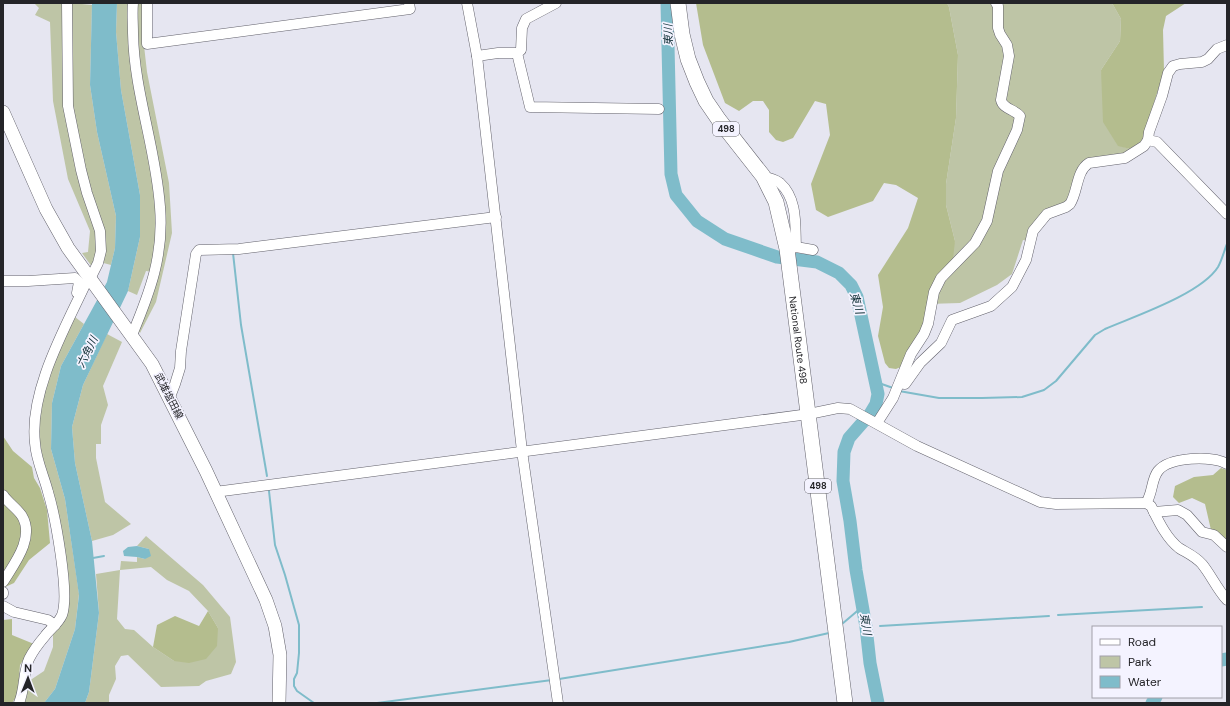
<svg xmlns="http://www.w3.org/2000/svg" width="1230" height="706" font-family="'DM Sans','Noto Sans JP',sans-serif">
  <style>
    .green { fill: #bec5a6; fill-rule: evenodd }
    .forest { fill: #b4bd8e }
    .water { fill: #7fbcca }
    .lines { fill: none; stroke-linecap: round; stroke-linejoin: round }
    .stream { stroke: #7fbcca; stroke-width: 2 }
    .river { stroke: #7fbcca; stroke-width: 13 }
    .minor-casing { stroke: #62616b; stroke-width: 11 }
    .major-casing { stroke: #62616b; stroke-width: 14 }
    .highway-casing { stroke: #62616b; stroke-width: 16 }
    .minor { stroke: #fff; stroke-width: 10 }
    .major { stroke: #fff; stroke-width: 13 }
    .highway { stroke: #fff; stroke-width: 15 }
    .labels { text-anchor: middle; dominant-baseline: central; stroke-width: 3.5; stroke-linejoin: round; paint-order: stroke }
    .shield { fill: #f4f3ff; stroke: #626268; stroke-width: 1 }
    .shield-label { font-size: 9px; font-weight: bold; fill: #242428 }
    .street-label { font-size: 10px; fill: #242428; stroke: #f4f3ff }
    .water-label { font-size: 11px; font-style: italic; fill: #123138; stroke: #f4f3ff }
  </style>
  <rect width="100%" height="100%" fill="#e6e6f1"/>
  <g class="green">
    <polygon points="34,3 72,3 92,5 90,85 97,132 116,216 115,248 111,265 96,261 92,267 82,253 88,252 90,231 68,179 53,101 50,22 35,15 39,8"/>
    <polygon points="117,3 144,3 142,28 147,72 169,183 172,233 156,302 140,333 137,329 158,273 146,271 137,295 128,291 140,237 140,195 121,90 116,32"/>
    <polygon points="947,3 1112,3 1121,19 1120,41 1101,70 1118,145 1130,149 1129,152 1086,161 1066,203 1046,211 1027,241 1023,240 1012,274 997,285 960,303 927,304 955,241 946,205 946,184 956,118 958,55 949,7"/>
    <polygon points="75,317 84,324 61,366 52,403 51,449 65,499 79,594 75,629 55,689 44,703 23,703 29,681 44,671 53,647 53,633 67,608 39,446 38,416 50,366"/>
    <polygon points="107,334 122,342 103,386 108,405 101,425 101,444 96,444 96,458 105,502 131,524 113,535 92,541 75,463 72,427 83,385"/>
    <path d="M146,536L203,585L230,617L236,662L231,674L206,681L199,686L161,687L128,655L121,656L115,666L116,679L109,695V703H85L89,692L99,613L96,574L120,570L121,561L137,562V557L145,559L149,549L137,546ZM151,567L167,580L189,591L208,611L218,628L174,661L153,647L134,630L125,629L117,619L120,570Z"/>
  </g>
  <g class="forest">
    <polygon points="696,3 947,3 949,7 958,55 956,118 946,184 946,205 955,241 953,259 923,327 903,366 896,369 889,368 885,363 878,336 883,307 878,275 908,228 918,198 896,185 884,183 873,201 828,217 816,210 811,184 830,135 826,104 815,101 793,138 783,142 776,140 769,132 769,110 763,101 753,101 739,111 725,103 703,45"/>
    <polygon points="1112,3 1186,3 1166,16 1163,30 1164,71 1142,141 1130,149 1118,146 1103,122 1101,70 1120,41 1121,19"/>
    <polygon points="3,436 13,451 32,467 34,478 40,488 47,510 50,543 29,560 14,583 3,588"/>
    <polygon points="1221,468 1227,470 1227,544 1211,530 1205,504 1192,498 1179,503 1173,497 1175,486 1194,477 1213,475"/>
    <polygon points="208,611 218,628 217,646 206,659 189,663 174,661 153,647 157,625 175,616 199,626"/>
    <polygon points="12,619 12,635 34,644 20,665 18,694 12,703 3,703 3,620"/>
  </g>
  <g class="water">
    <polygon points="92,3 117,3 116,32 121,90 140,195 140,237 128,291 83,385 72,427 75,463 92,541 99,613 89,692 85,703 44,703 55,689 75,629 79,595 65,499 51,449 52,403 61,366 107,282 115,248 116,216 97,132 90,85"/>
    <polygon points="137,546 149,549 151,556 145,559 137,557 124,556 123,551 128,547"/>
  </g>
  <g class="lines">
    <g class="stream">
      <polyline points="233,253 241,325 267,476"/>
      <polyline points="876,382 893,388"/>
      <path d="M899,391L939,398H982L1022,397L1044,390L1056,381L1095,335L1105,329C1135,316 1201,294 1218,267C1222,260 1224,251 1227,244"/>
      <polyline points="269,491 275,545 285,575 299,625 299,653 297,673 294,679 294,686 297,691 314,703"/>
      <polyline points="93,558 104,556"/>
      <polyline points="1058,615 1202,607"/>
      <polyline points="842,624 862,607"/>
      <polyline points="880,626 1049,616"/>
      <polyline points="559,679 789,642 829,633"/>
      <polyline points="377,703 552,680"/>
    </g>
    <g class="river">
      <polyline points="667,3 671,174 676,195 697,221 725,239 777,257 817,262 839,273 851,285 857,297 878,394 876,404 870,414 849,438 844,452 843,481 850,521 856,570 866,627 870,663 878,703"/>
      <polyline points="1221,660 1227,659"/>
      <polyline points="1152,703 1156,697"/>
    </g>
    <g class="minor-casing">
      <g id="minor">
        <polyline points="147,3 147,44 410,9 409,3"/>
        <polyline points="467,3 477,56 522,451 558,703"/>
        <polyline points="517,53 530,107 659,109"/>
        <polyline points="477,56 498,53 517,53 521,50 522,28 526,19 556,3"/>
        <polyline points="1148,140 1157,142 1227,214"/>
        <path d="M763,176C768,178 776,179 780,183C798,199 795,226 796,247L787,249"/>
        <polyline points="796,247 813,250"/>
        <polyline points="3,281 28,281 75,278 79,282 77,293"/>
        <path d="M132,335C150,292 164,255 160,207C156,148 134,92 133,33C133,23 132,13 133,3"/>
        <path d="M900,383L905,384L920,363L941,343L952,320L991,306L1012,287L1026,260L1033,231L1047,214L1066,207L1070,204C1078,192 1076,171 1089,163L1125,158L1144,146L1148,140L1149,132L1162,96L1168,73L1173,66L1180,64L1202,62L1208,59L1217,49L1227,45"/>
        <polyline points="170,397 175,384 180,368 181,351 196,254 199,250 239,249 496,217"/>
        <path d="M877,423L893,398L911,354L924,334L928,324L934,292L941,278L975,243L987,221L998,171L1017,130L1020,116C1014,109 1003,109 1001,100L1009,56L1007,45L1000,34L998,28V6L996,3"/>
        <path d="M215,492L809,414L838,408L850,409L917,446L1040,502L1056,504L1146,503L1151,506C1158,520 1166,538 1179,548C1187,553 1195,556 1202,564C1211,575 1217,589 1227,600"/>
        <path d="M3,495C8,503 17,508 22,516C35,538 14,564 3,582"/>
        <path d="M1146,503C1153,493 1151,480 1158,471C1169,457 1212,455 1227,464"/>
        <polyline points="1154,512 1178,510 1187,515 1202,532 1214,535 1227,547"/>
        <polyline points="3,592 3,594"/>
        <polyline points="3,606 14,612 48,620 55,625"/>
        <path d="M19,703C25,689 23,672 29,659C33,651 39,643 45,636C50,629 58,624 62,615C70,594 55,515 48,492C44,476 36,460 35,443C29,392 64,330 85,285L90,279L98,263L101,251L100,231L87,193L81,170L68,106L67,3"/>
      </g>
    </g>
    <g class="major-casing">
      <polyline id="major" points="3,112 46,209 68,248 152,364 206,471 266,600 275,626 280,655 279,703"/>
    </g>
    <g class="highway-casing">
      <g id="highway">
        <path id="s1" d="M678,3L682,34L688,59L697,82L706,101L719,120L763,176L776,202L787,249L845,703"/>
      </g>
    </g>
    <use href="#minor" class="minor"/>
    <use href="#major" class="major"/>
    <use href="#highway" class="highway"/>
  </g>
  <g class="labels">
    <g class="shield">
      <rect x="713" y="122" width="26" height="14" rx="3"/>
      <rect x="805" y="479" width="26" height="14" rx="3"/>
    </g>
    <g class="shield-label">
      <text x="726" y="129">498</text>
      <text x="818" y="486">498</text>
    </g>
    <g class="street-label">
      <text stroke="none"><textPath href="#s1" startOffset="366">National Route 498</textPath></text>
      <text transform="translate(169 396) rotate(63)">武雄塩田線</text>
    </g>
    <g class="water-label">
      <text transform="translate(668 35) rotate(-91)">東川</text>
      <text transform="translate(857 303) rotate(73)">東川</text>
      <text transform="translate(87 352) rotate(-64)">六角川</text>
      <text transform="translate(866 624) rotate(81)">東川</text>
    </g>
  </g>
  <rect width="1230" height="706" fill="none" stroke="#242428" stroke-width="8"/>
  <rect x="1092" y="626" width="130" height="72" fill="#f4f3ff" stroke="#a1a0a9"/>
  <rect x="1100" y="639" width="20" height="6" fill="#ffffff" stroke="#a1a0a9"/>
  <text x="1128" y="646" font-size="12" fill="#242428">Road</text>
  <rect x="1100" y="656" width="20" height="12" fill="#bec5a6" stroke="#a1a0a9"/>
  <text x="1128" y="666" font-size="12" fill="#242428">Park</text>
  <rect x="1100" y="676" width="20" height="12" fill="#7fbcca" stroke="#a1a0a9"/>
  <text x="1128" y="686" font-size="12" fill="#242428">Water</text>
  <g transform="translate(28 678) rotate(1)" stroke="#f4f3ff" stroke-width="3" paint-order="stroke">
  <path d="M0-3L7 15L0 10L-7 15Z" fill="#242428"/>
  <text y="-6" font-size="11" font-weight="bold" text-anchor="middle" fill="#242428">N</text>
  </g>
</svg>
